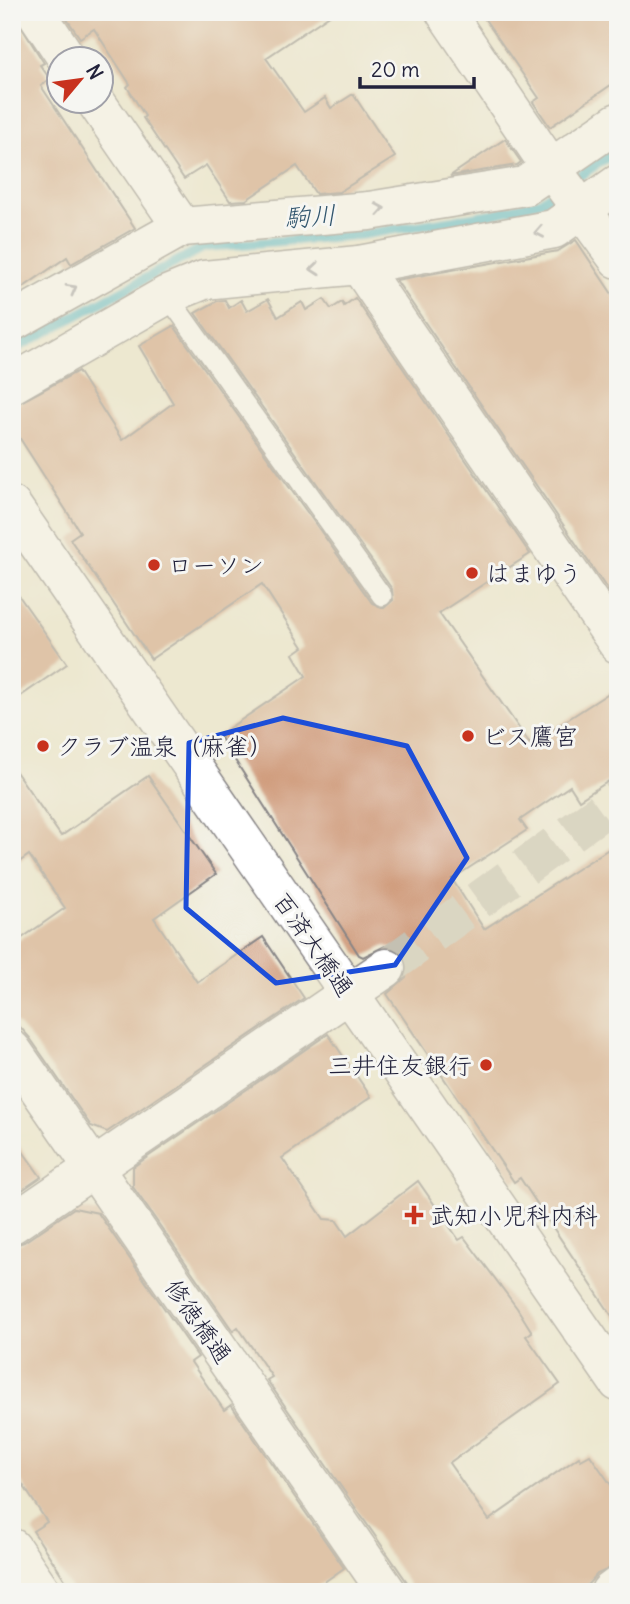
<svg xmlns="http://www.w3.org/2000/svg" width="630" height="1604" font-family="Delius,'Klee One',sans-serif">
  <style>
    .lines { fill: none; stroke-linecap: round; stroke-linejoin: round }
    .stream { stroke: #50b8ce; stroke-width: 10 }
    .building { fill: #cf9a79 }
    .street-tunnel { stroke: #c4c0b2; stroke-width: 38; stroke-dasharray: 38 19; stroke-linecap: butt }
    .lane-casing { stroke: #888586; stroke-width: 22 }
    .street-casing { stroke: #888586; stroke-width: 41 }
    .secondary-casing { stroke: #888586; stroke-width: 41 }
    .lane { stroke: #fff; stroke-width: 19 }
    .street { stroke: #fff; stroke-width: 38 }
    .secondary { stroke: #fff; stroke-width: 38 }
    .oneway { stroke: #9c9ca7 }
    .marked { fill: none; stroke: #1d4ed8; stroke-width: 5; stroke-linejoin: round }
    .poi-dot { fill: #c8321e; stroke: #f6f6f2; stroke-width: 2.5 }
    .labels { text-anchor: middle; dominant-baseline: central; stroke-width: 6; stroke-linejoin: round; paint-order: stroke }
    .poi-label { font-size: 24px; fill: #22223b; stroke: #f6f6f2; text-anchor: start }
    .street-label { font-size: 24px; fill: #22223b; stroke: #f6f6f2 }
    .water-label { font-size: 26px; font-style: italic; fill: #32566e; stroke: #f6f6f2 }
  </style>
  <rect width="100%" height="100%" fill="#f6f6f2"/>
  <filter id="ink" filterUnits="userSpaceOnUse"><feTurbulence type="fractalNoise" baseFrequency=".0143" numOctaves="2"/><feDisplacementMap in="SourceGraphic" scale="14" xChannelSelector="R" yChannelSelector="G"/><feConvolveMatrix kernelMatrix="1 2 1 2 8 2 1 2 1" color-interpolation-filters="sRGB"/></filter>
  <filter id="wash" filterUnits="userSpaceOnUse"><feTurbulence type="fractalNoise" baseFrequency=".00686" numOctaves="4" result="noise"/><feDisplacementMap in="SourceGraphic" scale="28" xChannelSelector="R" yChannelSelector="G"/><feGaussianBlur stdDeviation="1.57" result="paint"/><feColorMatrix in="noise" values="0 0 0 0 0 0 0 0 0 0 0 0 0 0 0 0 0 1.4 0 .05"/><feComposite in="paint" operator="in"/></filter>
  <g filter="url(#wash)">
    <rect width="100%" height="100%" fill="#ede8d0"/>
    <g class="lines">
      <polyline class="stream" points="12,350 204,247 359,235 491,214 542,201 618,150"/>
    </g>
    <g id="blocks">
      <g class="building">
        <polygon points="12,12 44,63 40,65 50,79 41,86 135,228 71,264 67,257 12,295"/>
        <polygon points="62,12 334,12 266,58 304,112 325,98 331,108 353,94 395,157 339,192 316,194 297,166 246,200 230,201 206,165 184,179 143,118 145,116 127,87 130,84 94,29 80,38"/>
        <polygon points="480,12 618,12 618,80 550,127 533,102 539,98"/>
        <polygon points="505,139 521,162 517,165 450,176"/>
        <polygon points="576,240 618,303 618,605 396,280 558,251"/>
        <polygon points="355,298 530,554 439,613 530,744 618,687 618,775 579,800 570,786 520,820 527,830 452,879 484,929 618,843 618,1325 520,1178 514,1182 387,994 406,977 408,966 404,956 396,949 385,946 363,957 359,955 219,735 306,676 293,654 303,647 262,584 151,659 70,539 80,532 12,426 13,406 78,371 122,440 173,403 139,346 174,326 372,603 384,608 393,600 392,589 195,313 217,301 225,300 229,308 241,300 247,311 268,299 278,317 302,302 306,310 324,299 331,309 342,302 344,306"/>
        <polygon points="12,586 67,664 12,702"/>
        <polygon points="12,766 61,836 148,776 216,874 154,918 197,982 263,937 304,998 107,1132 91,1126 30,1038 12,1018 12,945 65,908 29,855 12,867"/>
        <polygon points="328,1034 371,1097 282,1158 324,1219 336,1220 347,1236 418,1181 459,1240 464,1237 517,1308 532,1332 526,1336 560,1384 449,1463 489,1520 579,1457 581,1460 590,1455 618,1495 618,1565 597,1574 581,1592 414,1592 267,1380 272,1377 238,1327 233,1331 133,1187 133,1167"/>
        <polygon points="12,1136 41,1177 12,1197"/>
        <polygon points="74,1208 98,1213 198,1357 191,1362 224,1410 231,1405 344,1568 310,1592 73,1592 33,1531 47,1522 12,1468 12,1246 24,1242"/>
      </g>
    </g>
  </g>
  <g filter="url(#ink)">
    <use href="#blocks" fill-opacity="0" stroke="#888586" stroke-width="2"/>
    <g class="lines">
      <polyline class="street-tunnel" points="386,968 618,799"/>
      <g class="lane-casing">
        <polyline id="lane" points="167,295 382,596"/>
      </g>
      <g class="street-casing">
        <g id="street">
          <polyline points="36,12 68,60"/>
          <polyline points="445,12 551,168 618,259"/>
          <polyline points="96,102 182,227"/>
          <polyline points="359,265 618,644"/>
          <polyline points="12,322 182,227 369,211 525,186 618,122"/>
          <polyline points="12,384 167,295 204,280 359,265 554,229 618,184"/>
          <polyline points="12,1050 387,1592"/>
          <polyline points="12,1224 386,968"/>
          <polyline points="12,1548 42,1592"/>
          <polyline points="610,1592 618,1586"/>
        </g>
      </g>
      <g class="secondary-casing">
        <polyline id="secondary" points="12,506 618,1382"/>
      </g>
      <use href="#lane" class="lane"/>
      <use href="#street" class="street"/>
      <use href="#secondary" class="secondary"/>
    </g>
    <defs><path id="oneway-chevron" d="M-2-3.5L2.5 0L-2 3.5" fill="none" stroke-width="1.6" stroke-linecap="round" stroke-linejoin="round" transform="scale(1.75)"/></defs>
    <g class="oneway">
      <use href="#oneway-chevron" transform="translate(380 209) rotate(-9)"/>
      <use href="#oneway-chevron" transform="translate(539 232) rotate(169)"/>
      <use href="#oneway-chevron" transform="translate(315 269) rotate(175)"/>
      <use href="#oneway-chevron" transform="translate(72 289) rotate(-29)"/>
    </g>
  </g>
  <path d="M0 0H630V1604H0ZM283,718L407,746L467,858L395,965L276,983L186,908L189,743Z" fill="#ede8d0" fill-opacity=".55" fill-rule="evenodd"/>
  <path class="marked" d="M283,718L407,746L467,858L395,965L276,983L186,908L189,743Z"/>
  <g class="poi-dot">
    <circle cx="154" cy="565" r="7"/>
    <circle cx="472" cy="573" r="7"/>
    <circle cx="468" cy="736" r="7"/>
    <circle cx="43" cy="746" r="7"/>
    <circle cx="486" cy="1065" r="7"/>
    <path d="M410.5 1204.5h7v7h7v7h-7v7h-7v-7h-7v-7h7z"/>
  </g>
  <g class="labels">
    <g class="poi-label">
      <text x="168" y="565">ローソン</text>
      <text x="486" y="573">はまゆう</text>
      <text x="482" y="736">ビス鷹宮</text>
      <text x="57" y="746">クラブ温泉（麻雀）</text>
      <text x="472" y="1065" text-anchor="end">三井住友銀行</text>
      <text x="430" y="1215">武知小児科内科</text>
    </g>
    <g class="street-label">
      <text transform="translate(314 944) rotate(55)">百済大橋通</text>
      <text transform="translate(199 1321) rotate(55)">修徳橋通</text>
    </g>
    <g class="water-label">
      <text transform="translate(310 216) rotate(-4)">駒川</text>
    </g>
  </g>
  <rect width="630" height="1604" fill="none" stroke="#f6f6f2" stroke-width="42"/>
  <g transform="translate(80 80) rotate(61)"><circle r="33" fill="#f6f6f2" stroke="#a1a1a9" stroke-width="2"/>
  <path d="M0-5L12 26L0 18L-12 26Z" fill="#c8321e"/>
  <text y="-10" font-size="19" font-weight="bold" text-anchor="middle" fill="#22223b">N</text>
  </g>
  <path d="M360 77v10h114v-10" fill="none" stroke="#22223b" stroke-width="3.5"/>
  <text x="371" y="77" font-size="21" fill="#22223b" stroke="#f6f6f2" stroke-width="5" paint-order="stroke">20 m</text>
</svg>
